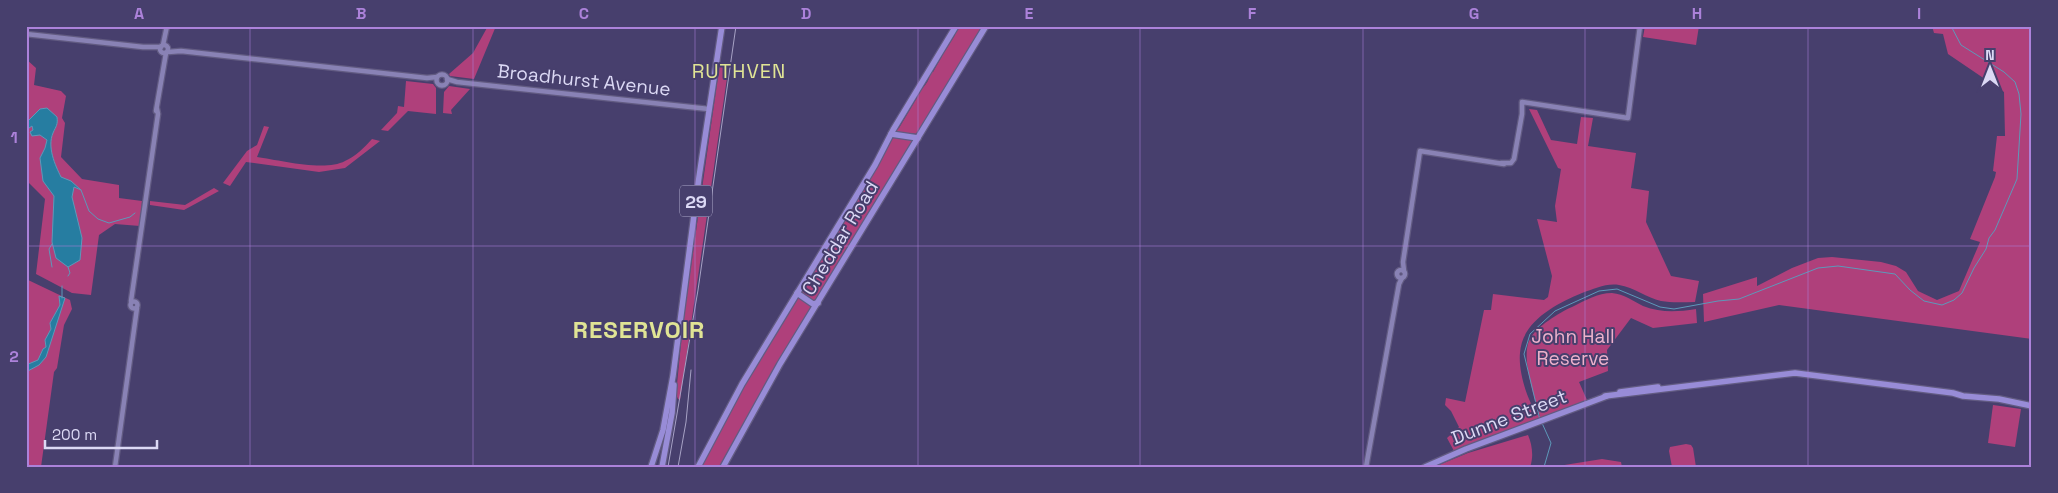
<svg xmlns="http://www.w3.org/2000/svg" width="2058" height="493" font-family="'Space Grotesk',sans-serif">
  <style>
    .green { fill: #af407b }
    .water { fill: #267da1; stroke: #5d99ba }
    .lines { fill: none; stroke-linecap: round; stroke-linejoin: round }
    .stream { stroke: #5d99ba; stroke-width: 1 }
    .minor-casing { stroke: #625b82; stroke-width: 7 }
    .major-casing { stroke: #625b82; stroke-width: 8 }
    .minor { stroke: #8982b5; stroke-width: 4.5 }
    .major { stroke: #988cd7; stroke-width: 5.5 }
    .rail { stroke: #a7a2c5; stroke-width: 1 }
    .grid { fill: none; stroke: #ac82da; stroke-width: 1; stroke-opacity: 0.55 }
    .labels { text-anchor: middle; dominant-baseline: central; stroke-width: 4; stroke-linejoin: round; paint-order: stroke }
    .shield { fill: #473f6d; stroke: #afabcc; stroke-width: 1 }
    .shield-label { font-size: 18px; font-weight: bold; fill: #dcd9f5 }
    .street-label { font-size: 19px; fill: #dcd9f5; stroke: #473f6d }
    .park-label { font-size: 19px; fill: #eeb2cc; stroke: #473f6d }
    .neighbourhood-label { font-size: 20px; letter-spacing: 1px; fill: #e0e495; stroke: #473f6d }
    .district-label { font-size: 24px; font-weight: bold; letter-spacing: 1px; fill: #e0e495; stroke: #473f6d }
    .neatline { fill: none; stroke: #ac82da; stroke-width: 2 }
    .grid-label { font-size: 16px; text-anchor: middle; font-weight: bold; fill: #ac82da }
  </style>
  <rect width="100%" height="100%" fill="#473f6d"/>
  <g class="green">
    <polygon points="488,26 496,26 474,79 450,76 449,74 473,53"/>
    <path d="M958,26H984L918,134L896,132L895,130L899,128L918,96L917,94C922,89 931,80 930,72H933L942,56L943,52L945,51L955,35L954,33Z"/>
    <polygon points="1645,26 1699,26 1696,45 1643,37"/>
    <polygon points="1932,26 2032,26 2032,339 1779,305 1704,322 1703,294 1757,277 1757,286 1792,268 1818,258 1832,257 1881,262 1896,266 1906,272 1918,291 1937,300 1959,291 1980,242 1970,239 1995,177 1996,172 1993,171 1997,136 2005,136 2004,92 1948,54 1943,34 1934,33"/>
    <polygon points="26,59 36,68 34,85 61,91 66,96 62,118 65,123 61,157 82,179 119,185 119,198 142,201 140,226 115,224 99,235 91,295 72,293 36,274 45,199 26,180 29,144 26,143"/>
    <polygon points="720,62 728,62 728,71 680,400 678,399 676,394 683,323"/>
    <polygon points="406,81 433,84 436,88 436,114 408,111 388,131 381,130 397,113 398,106 404,107"/>
    <polygon points="449,86 470,89 451,110 452,114 443,113 444,92"/>
    <path d="M1529,109L1537,110L1551,140L1577,144L1581,117L1593,118L1588,146L1636,153L1631,188L1649,191L1646,222L1671,276L1699,281L1695,302C1684,302 1672,303 1661,301C1647,298 1634,287 1619,285C1606,283 1594,289 1582,293C1556,304 1522,321 1520,353C1518,371 1528,405 1540,417C1535,398 1520,356 1530,339C1536,327 1560,312 1572,307C1584,301 1598,293 1612,293C1624,294 1633,301 1643,306C1661,313 1677,312 1696,309L1697,323L1653,328L1631,318L1607,350L1608,371L1579,382L1587,400L1454,451L1447,438L1459,427L1451,411L1445,405L1446,398L1465,402L1484,310H1491L1493,294L1544,300L1548,297L1552,276L1537,219L1557,222L1555,206L1561,169L1558,168Z"/>
    <path d="M264,126L269,127L257,157C279,160 325,172 345,161C356,156 364,148 372,139L380,141L345,168L319,172L246,162L230,186L223,183L247,151L257,145Z"/>
    <polygon points="894,136 913,141 816,303 801,291"/>
    <polygon points="214,188 219,191 184,210 150,205 150,201 185,205"/>
    <polygon points="26,279 70,300 72,309 64,325 57,368 54,372 41,467 26,467"/>
    <polygon points="799,296 812,307 729,451 720,467 701,467 744,386"/>
    <polygon points="1993,405 2021,409 2015,447 1988,443"/>
    <path d="M1528,435C1532,444 1534,457 1530,467H1434L1468,453Z"/>
    <polygon points="1686,444 1691,445 1693,448 1696,467 1672,467 1669,451 1670,447"/>
    <polygon points="1602,459 1621,462 1622,467 1552,467"/>
  </g>
  <g class="water">
    <path d="M47,108L57,117C58,125 56,126 53,133C47,147 55,165 61,177L71,181L81,190L74,187L72,197L82,238L80,260L68,267L56,258L52,242L54,196L43,181L40,158L45,148L47,140L40,135L32,136L30,132L33,130L32,126L26,130V123L40,109Z"/>
    <polygon points="59,296 65,298 46,357 39,365 26,372 26,365 38,360 43,349 46,347 45,340 51,329 50,323 60,305"/>
  </g>
  <g class="lines">
    <g class="stream">
      <polyline points="81,190 89,211 98,219 109,223 130,217 135,213"/>
      <polyline points="52,267 49,249 52,244"/>
      <polyline points="68,276 70,273 68,267"/>
      <polyline points="62,286 62,298"/>
      <polyline points="1540,420 1524,354 1530,334 1555,311 1599,291 1617,289 1660,307 1674,309 1718,301 1739,299 1818,268 1838,266 1895,274 1910,290 1924,301 1942,305 1954,300 1962,293 1974,268 1986,249 1989,238 1995,230 2017,179 2021,114 2019,94 2015,82 2004,72 1961,45 1951,26"/>
      <polyline points="1542,423 1551,443 1544,467"/>
    </g>
    <g class="minor-casing">
      <g id="minor">
        <polyline points="26,34 143,47 161,47"/>
        <circle cx="164" cy="49" r="4"/>
        <polyline points="163,45 167,26"/>
        <polyline points="168,52 181,51 427,78 437,77"/>
        <circle cx="442" cy="80" r="5.5"/>
        <polyline points="447,79 457,82 709,109"/>
        <polyline points="156,111 166,53"/>
        <polyline points="1501,163 1511,163 1514,159 1522,114 1522,102 1628,118 1640,26"/>
        <circle cx="1401" cy="274" r="4"/>
        <polyline points="1404,271 1403,262 1420,151 1504,164"/>
        <polyline points="131,301 158,114 157,109"/>
        <circle cx="134" cy="305" r="3.5"/>
        <polyline points="115,467 137,308"/>
        <polyline points="1366,467 1399,284 1402,278"/>
      </g>
    </g>
    <g class="major-casing">
      <g id="major">
        <polyline points="891,134 918,138"/>
        <polyline points="797,293 813,304 818,303"/>
        <polyline points="1620,392 1658,387"/>
        <polyline points="1605,396 1795,373 1953,393 1963,396 1999,399 2032,406"/>
        <polyline points="651,467 663,430 673,376 699,177 722,26"/>
        <polyline points="662,467 672,413 674,385"/>
        <polyline points="698,467 742,384 875,165 893,130 956,26"/>
        <polyline points="723,467 780,364 986,26"/>
        <polyline points="1425,467 1466,449 1607,396"/>
      </g>
    </g>
    <use href="#minor" class="minor"/>
    <use href="#major" class="major"/>
    <g class="rail">
      <polyline points="668,467 698,290 736,26"/>
      <polyline points="678,467 686,422 691,370"/>
    </g>
  </g>
  <path class="grid" d="M250,26V467M473,26V467M695,26V467M918,26V467M1140,26V467M1363,26V467M1585,26V467M1808,26V467M26,246H2032"/>
  <g class="labels">
    <rect class="shield" x="680" y="185.5" width="32" height="31" rx="4"/>
    <g class="shield-label">
      <text x="696" y="201">29</text>
    </g>
    <g class="street-label">
      <text transform="translate(584 80) rotate(6)">Broadhurst Avenue</text>
      <text transform="translate(840 238) rotate(-59)">Cheddar Road</text>
      <text transform="translate(1509 417) rotate(-21)">Dunne Street</text>
    </g>
    <g class="park-label">
      <text x="1573" y="336">John Hall<tspan x="1573" dy="22">Reserve</tspan></text>
    </g>
    <g class="neighbourhood-label">
      <text x="739" y="71">RUTHVEN</text>
    </g>
    <g class="district-label">
      <text x="639" y="329">RESERVOIR</text>
    </g>
  </g>
  <rect width="2058" height="493" fill="none" stroke="#473f6d" stroke-width="55"/>
  <g transform="translate(1990 68)" stroke="#473f6d" stroke-width="4" paint-order="stroke">
  <path d="M0-4L9 19L0 12L-9 19Z" fill="#dcd9f5"/>
  <text y="-8" font-size="14" font-weight="bold" text-anchor="middle" fill="#dcd9f5">N</text>
  </g>
  <path d="M45 440v8h112v-8" fill="none" stroke="#dcd9f5" stroke-width="2.5"/>
  <text x="52" y="440" font-size="15" fill="#dcd9f5" stroke="#473f6d" stroke-width="4" paint-order="stroke">200 m</text>
  <rect x="28" y="28" width="2002" height="438" class="neatline"/>
  <g class="grid-label">
    <text x="139" y="19">A</text>
    <text x="361" y="19">B</text>
    <text x="584" y="19">C</text>
    <text x="806" y="19">D</text>
    <text x="1029" y="19">E</text>
    <text x="1252" y="19">F</text>
    <text x="1474" y="19">G</text>
    <text x="1697" y="19">H</text>
    <text x="1919" y="19">I</text>
    <text x="14" y="143">1</text>
    <text x="14" y="362">2</text>
  </g>
</svg>
